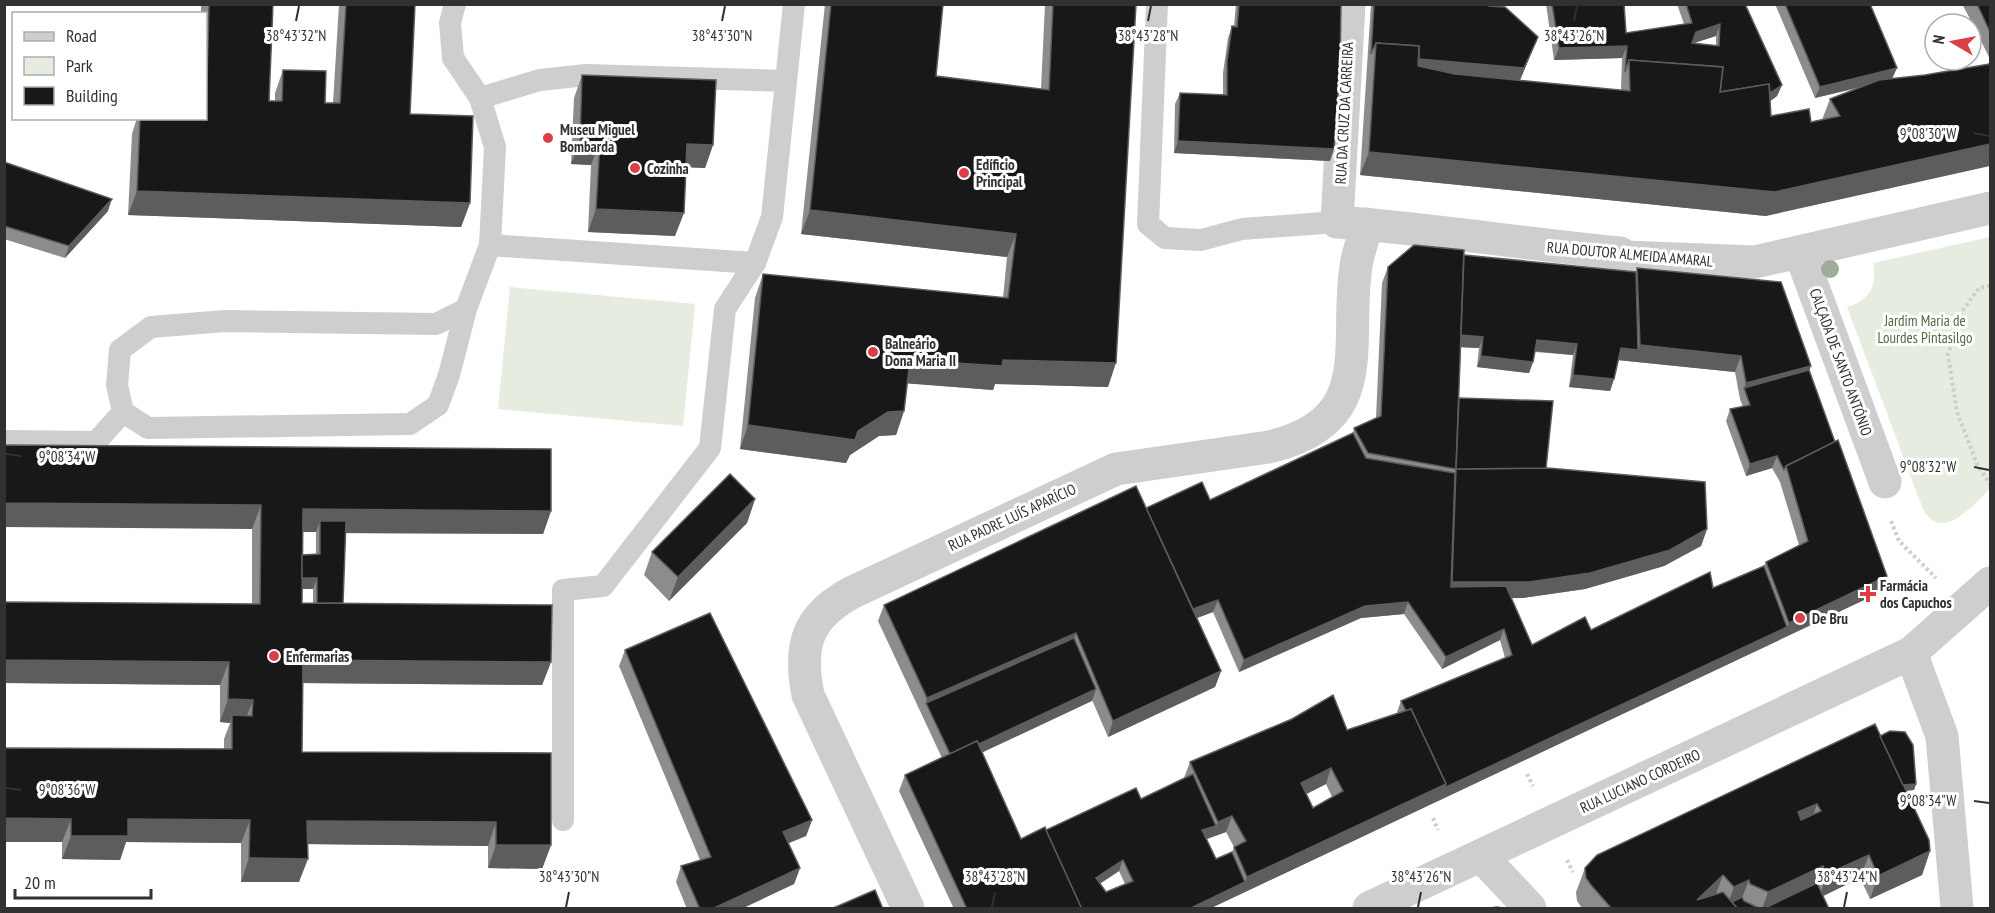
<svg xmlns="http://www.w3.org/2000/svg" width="1995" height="913" font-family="'PT Sans Narrow',sans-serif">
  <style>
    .green { fill: #e6ede0 }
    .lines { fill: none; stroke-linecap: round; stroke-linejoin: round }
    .path { stroke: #cecece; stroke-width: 4; stroke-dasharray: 3 3; stroke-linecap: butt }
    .service { stroke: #cecece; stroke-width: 22 }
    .minor { stroke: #cecece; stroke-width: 33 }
    .tertiary { stroke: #cecece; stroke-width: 33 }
    .tree { fill: #a0ad96 }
    .wall { fill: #8c8c8c; fill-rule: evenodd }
    .shaded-wall { fill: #5d5d5d }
    .building { fill: #181818; stroke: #5d5d5d; stroke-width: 1.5; fill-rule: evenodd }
    .ticks { fill: none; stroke: #313131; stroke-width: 2 }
    .poi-dot { fill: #db3f46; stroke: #fff; stroke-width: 2 }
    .labels { text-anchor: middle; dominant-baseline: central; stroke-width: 6; stroke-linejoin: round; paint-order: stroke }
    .street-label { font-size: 15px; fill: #313131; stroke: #fff }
    .poi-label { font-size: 15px; font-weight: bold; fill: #313131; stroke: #fff; text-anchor: start }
    .park-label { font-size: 15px; fill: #536a40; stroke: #fff }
    .ticks-label { font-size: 15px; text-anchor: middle; fill: #313131; stroke: #fff; stroke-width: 6; stroke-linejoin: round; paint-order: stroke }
  </style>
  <rect width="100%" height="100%" fill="#fff"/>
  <g class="green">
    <path d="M1990,237V489C1973,505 1941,544 1923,509L1847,307C1869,301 1878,286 1873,263Z"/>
    <polygon points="510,287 695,304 683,426 498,409"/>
  </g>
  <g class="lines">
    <g class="path">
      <polyline points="1990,286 1979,288 1961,313 1948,355 1957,412 1977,464 1990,484"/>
      <polyline points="1891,521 1899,541 1936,578"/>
      <polyline points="1527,774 1533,786"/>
      <polyline points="1433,818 1438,830"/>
      <polyline points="1567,860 1573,872"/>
    </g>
    <g class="service">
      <polyline points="455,4 450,23 453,58 480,98 495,147 490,245 755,263"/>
      <polyline points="1157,4 1148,224 1165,238 1201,240 1242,229 1337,222"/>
      <polyline points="480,98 540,80 586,75 786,81"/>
      <polyline points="466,309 436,324 225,321 151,327 120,350 117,385 123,412 148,428 410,424 438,405 449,375 466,309 490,245"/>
      <polyline points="4,441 96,442 123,412"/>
      <polyline points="563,820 563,590 603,586 710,448 725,309 755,263 772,217 794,4"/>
    </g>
    <g class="minor">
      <path d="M1349,4L1337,222C1432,229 1525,244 1620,253L1626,257L1755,262L1990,208"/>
      <polyline points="1800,252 1885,482"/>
      <polyline points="1911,653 1942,736 1957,908"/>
      <polyline points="1481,856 1530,908"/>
      <path d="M908,908L808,695C798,645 807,616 853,592L1116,469L1269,447C1381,421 1342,341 1357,260C1360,248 1364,236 1367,224"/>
    </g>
    <polyline class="tertiary" points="1369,908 1911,653 1990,583"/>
  </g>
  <circle class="tree" cx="1830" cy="269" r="9"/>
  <g class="wall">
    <polygon points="201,4 273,4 269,101 275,101 275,93 283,70 325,103 333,103 339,4 415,4 410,114 470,203 461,227 128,215 132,134 137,118 206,118 206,14 201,14"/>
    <polygon points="825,4 943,4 936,76 1041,89 1045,4 1136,4 1108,387 995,384 993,390 907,383 904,411 896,435 879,436 850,455 846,463 740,449 755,298 763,274 1003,298 1007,257 801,234"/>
    <polygon points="1236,4 1341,4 1330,161 1174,153 1175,104 1180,93 1223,95 1223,73 1228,38 1232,26 1234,26"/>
    <path d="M1371,4H1490L1489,6L1538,37L1520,80L1621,90L1622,58L1554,60L1546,4H1624L1626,33L1684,24L1677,4H1745L1782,85L1777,96L1770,101L1771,116L1811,122L1822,120L1830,99L1858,88L1815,98L1775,4H1870L1897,68L1766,216L1360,175ZM1716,36V45L1694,43Z"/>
    <polygon points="1962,4 1990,4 1990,59 1969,17"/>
    <polygon points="582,75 713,145 705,168 686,167 675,236 588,232 591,165 571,164 574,98"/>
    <polygon points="4,162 108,211 65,258 4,239"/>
    <path d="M1464,255L1636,272L1637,268L1809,370L1835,442L1887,576L1881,592L1209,909H954L899,791L905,775L942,758L878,621L884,605L1146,508L1210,500L1353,433L1354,428L1376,418L1382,283L1388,267ZM1461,347L1479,348L1477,367L1529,373L1533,362L1535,352L1573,355L1569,387L1610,391L1614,379L1618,360L1735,372L1740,399L1743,407L1730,409L1726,421L1746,476L1772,468L1780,482L1799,545L1766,562L1764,566L1713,588L1591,630L1532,645L1511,598H1523L1585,589L1664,566L1701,546L1707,529L1546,468L1459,398ZM1213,612L1239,672L1361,618L1404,614L1442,669L1500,640L1505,658L1401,701L1397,712L1398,713L1347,730L1190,762L1184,778L1141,799L1021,839L982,752L1092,700L1108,737L1215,687L1221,671L1197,618ZM1326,784L1332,797L1313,808L1306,794ZM1226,832L1234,847L1232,852L1216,859L1207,839ZM1119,871L1125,884L1106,892L1100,884Z"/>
    <path d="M4,445L551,511L543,534L345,533L343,603L551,662L542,685L303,683L302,752L551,753V845L542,869L488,868V846L307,844L299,882H241V843L126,842L120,860L62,859V842H4V748L224,749V739L230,723L220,722V685L4,683L252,604V529ZM302,532H316V554L302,555ZM302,589H313V603H302Z"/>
    <polygon points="755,499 747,523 669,601 644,575 652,552"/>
    <polygon points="625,650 812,820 806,836 788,843 800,868 794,884 741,909 687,909 676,882 681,866 700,860 619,666"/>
    <polygon points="1880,736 1916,784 1914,790 1906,791 1930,851 1922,875 1870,899 1860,878 1823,896 1829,909 1582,908 1577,901 1576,892 1585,868"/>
  </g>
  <g class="shaded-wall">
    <polygon points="1720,24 1716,36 1691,44 1696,32"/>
    <polygon points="1538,37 1520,80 1374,67"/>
    <polygon points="1627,46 1622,58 1554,60 1559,48"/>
    <polygon points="1897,68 1892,79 1815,98 1820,87"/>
    <polygon points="1782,85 1777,96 1761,108 1711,115"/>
    <polygon points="580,141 600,142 591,165 571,164"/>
    <polygon points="1178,141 1334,149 1330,161 1174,153"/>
    <polygon points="687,144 713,145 705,168 679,167"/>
    <polygon points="1990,144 1990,166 1766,216 1360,175 1369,152"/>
    <polygon points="137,191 470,203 461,227 128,215"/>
    <polygon points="112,199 108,211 65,258 69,246"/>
    <polygon points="596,209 684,213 675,236 588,232"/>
    <polygon points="810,210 1016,234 1007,257 801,234"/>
    <polygon points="1459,335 1483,337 1479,348 1455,347"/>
    <polygon points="1537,340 1577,344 1573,355 1533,351"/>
    <polygon points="1640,345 1741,356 1735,372 1617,360 1621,348 1638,350"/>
    <polygon points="1481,356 1533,362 1529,373 1477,367"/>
    <polygon points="910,360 1003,360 1116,363 1108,387 995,384 993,390 902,383"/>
    <polygon points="1811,366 1805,382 1744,388 1746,383"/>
    <polygon points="1573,375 1614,379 1610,391 1569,387"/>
    <polygon points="904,411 896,435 879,436 850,455 846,463 740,449 748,425 858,431 888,412"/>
    <polygon points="1777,456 1772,468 1746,476 1750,464"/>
    <polygon points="755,499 747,523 669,601 678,577"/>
    <polygon points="4,503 261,505 252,529 4,527"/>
    <polygon points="303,509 551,511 543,534 320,533 320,521 316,532 294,532"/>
    <polygon points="1707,529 1701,546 1664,566 1585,589 1523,598 1446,599 1452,582"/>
    <polygon points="1887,576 1881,592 1209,909 1189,909 1245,882 1247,877 1446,784 1787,627 1789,623"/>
    <polygon points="298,578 317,578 313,589 294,589"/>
    <polygon points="1218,600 1213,612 1186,622 1190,610"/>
    <polygon points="1408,602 1404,614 1361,618 1239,672 1244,660 1365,606"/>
    <polygon points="1504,629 1500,640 1442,669 1446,657"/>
    <polygon points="1076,633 1070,649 926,703 927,698"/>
    <polygon points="4,660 229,662 220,685 4,683"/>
    <polygon points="303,660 551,662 542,685 294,683"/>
    <polygon points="1221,671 1215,687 1108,737 1113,721"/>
    <polygon points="1096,689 1092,701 947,769 951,757"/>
    <polygon points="228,699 253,700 244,723 232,715 230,723 220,722"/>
    <polygon points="1331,768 1326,784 1295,800 1301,783"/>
    <polygon points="1916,784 1914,790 1886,792 1889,785"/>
    <polygon points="1817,804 1809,827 1790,836 1798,812"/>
    <polygon points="1232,816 1226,832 1198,842 1202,830 1216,826 1218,822"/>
    <polygon points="4,818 71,819 62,842 4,842"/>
    <polygon points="128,819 250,820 241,843 126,842 120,860 62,859 71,836"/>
    <polygon points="812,820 806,836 777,848 783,832"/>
    <polygon points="307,821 496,822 488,846 299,844"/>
    <polygon points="496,845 551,845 542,869 488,868"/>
    <polygon points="1930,851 1922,875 1870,899 1878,876"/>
    <polygon points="1869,855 1860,878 1819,898 1827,874"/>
    <polygon points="249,858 308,859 299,882 241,882"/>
    <polygon points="1123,860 1119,871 1091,889 1096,878"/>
    <polygon points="1823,866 1815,889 1762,909 1768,892"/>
    <polygon points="800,868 794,884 741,909 712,909"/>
    <polygon points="1723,875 1714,899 1697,900"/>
    <polygon points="1749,880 1740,903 1726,909 1734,887"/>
  </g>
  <g class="building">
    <polygon points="209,4 273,4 269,101 282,101 283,70 326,71 325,103 340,103 346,4 415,4 410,114 473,116 470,203 137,191 140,118 206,118"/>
    <polygon points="831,4 943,4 936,76 1049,90 1053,4 1136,4 1116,363 1003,360 1002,366 910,360 904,411 888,412 858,431 855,440 748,425 763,274 1008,298 1016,234 810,210"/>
    <polygon points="1239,4 1341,4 1340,68 1334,149 1178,141 1180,93 1227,95 1227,61 1232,26 1237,27"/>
    <polygon points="1374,4 1490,4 1489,6 1505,7 1538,37 1524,68 1419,59 1419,46 1376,43 1371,54"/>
    <path d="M1552,4H1624L1626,33L1692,23L1686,4H1745L1782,85L1770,93L1769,84L1720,92L1723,67L1629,60L1625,72L1627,46L1559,48ZM1720,24L1719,46L1692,43L1696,32Z"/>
    <polygon points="1785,4 1870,4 1897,68 1820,87"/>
    <polygon points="1977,4 1990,4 1990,32"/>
    <polygon points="1376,43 1419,46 1418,66 1455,74 1630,91 1629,60 1723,67 1720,92 1769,84 1771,116 1809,109 1811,122 1840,116 1830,99 1879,80 1925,75 1990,64 1990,144 1775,192 1369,152"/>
    <polygon points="582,75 716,80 713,145 687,144 684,213 596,209 600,142 580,141"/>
    <polygon points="4,162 112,199 69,246 4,226"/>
    <polygon points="1414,245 1464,250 1456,469 1548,468 1705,482 1707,529 1670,550 1590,573 1529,582 1452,582 1456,469 1368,453 1354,428 1381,416 1388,267"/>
    <polygon points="1464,255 1636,272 1638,350 1621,348 1614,379 1573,375 1577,344 1537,340 1533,362 1481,356 1483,337 1461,335"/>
    <polygon points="1637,268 1781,282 1811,366 1746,383 1741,356 1640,345"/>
    <polygon points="1809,370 1835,442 1786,466 1784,470 1777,456 1750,464 1730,409 1750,405 1744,388"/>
    <polygon points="1459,398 1553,401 1546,468 1456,469"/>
    <polygon points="1353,433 1366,458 1455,473 1451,587 1506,586 1532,645 1585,617 1591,630 1710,572 1713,588 1764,566 1787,627 1444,788 1446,784 1411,709 1406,711 1401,701 1512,655 1504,629 1446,657 1408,602 1365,606 1244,660 1218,600 1193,609 1146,508 1202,482 1210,500"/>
    <polygon points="1838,440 1887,576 1789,623 1766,562 1808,541 1786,466"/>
    <polygon points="4,445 551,449 551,511 303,509 302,603 552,605 551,662 303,660 302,752 551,753 551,845 496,845 496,822 307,821 308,859 249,858 250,820 128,819 128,836 71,836 71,819 4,818 4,748 232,749 232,715 252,716 253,700 228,699 229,662 4,660 4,602 260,604 261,505 4,503"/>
    <polygon points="730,474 755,499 678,577 652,552"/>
    <polygon points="1136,486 1221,671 1113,721 1076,633 927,698 884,605"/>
    <polygon points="320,521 346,521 343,603 317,603 317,578 302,578 302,555 320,554"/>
    <polygon points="710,613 812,820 783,832 800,868 712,909 700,909 681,866 711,857 625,650"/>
    <polygon points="1074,638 1096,689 979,744 977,741 950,754 926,703"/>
    <path d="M1333,695L1347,730L1411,709L1446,784L1247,877L1234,847L1246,841L1232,816L1218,822L1190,762L1292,719ZM1331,768L1343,791L1313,808L1301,783Z"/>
    <path d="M1875,724L1929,840L1930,851L1878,876L1869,855L1827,874L1823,866L1768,892L1750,884L1749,880L1734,887L1723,875L1697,900L1723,892L1738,909H1612L1591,885L1586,878L1585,868L1597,855ZM1817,804L1821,811L1801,820L1798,812Z"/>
    <polygon points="1890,731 1905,732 1913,745 1916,784 1903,785 1880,736"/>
    <polygon points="977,741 1021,839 1045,827 1082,909 967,909 905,775"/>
    <path d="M1193,774L1216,826L1202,830L1216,859L1232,852L1245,882L1189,909H1082L1046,830L1136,788L1141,799ZM1123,860L1133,881L1106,892L1096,878Z"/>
    <polygon points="1817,883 1829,909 1763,909"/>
    <polygon points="875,890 883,909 831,909"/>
    <polygon points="1742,897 1744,901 1761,909 1738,909 1732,902"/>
    <polygon points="1498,907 1502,909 1488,909 1489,908"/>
  </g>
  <path class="ticks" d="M296,21L299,6M722,21L725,6M1148,21L1151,6M1574,21L1577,6M1974,133L1989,136M6,454L21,456M1974,467L1989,470M6,788L21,790M1974,801L1989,803M566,907L569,892M992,907L995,892M1418,907L1421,892M1844,907L1847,892"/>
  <g class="poi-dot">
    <circle cx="548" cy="138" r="6"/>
    <circle cx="635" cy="168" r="6"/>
    <circle cx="964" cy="173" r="6"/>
    <circle cx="873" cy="352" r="6"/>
    <path d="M1865 585h6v6h6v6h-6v6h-6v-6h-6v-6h6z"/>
    <circle cx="1800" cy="618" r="6"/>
    <circle cx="274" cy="656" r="6"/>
  </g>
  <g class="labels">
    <g class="street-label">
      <text transform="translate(1344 113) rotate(-87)">RUA DA CRUZ DA CARREIRA</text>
      <text transform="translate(1630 254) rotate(5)">RUA DOUTOR ALMEIDA AMARAL</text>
      <text transform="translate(1841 362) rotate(70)">CALÇADA DE SANTO ANTÓNIO</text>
      <text transform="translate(1012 517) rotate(-25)">RUA PADRE LUÍS APARÍCIO</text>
      <text transform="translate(1640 781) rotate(-25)">RUA LUCIANO CORDEIRO</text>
    </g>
    <g class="poi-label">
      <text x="560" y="129">Museu Miguel<tspan x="560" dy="17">Bombarda</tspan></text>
      <text x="976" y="164">Edíficio<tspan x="976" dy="17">Principal</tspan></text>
      <text x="647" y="168">Cozinha</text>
      <text x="885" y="343">Balneário<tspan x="885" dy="17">Dona Maria II</tspan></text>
      <text x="1880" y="585">Farmácia<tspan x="1880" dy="17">dos Capuchos</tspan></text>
      <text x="1812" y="618">De Bru</text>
      <text x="286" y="656">Enfermarias</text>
    </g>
    <g class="park-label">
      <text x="1925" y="320">Jardim Maria de<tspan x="1925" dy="17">Lourdes Pintasilgo</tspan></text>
    </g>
  </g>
  <g class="ticks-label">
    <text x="296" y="41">38°43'32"N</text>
    <text x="722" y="41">38°43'30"N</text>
    <text x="1148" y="41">38°43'28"N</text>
    <text x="1574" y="41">38°43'26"N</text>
    <text x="1928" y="139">9°08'30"W</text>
    <text x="67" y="462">9°08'34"W</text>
    <text x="1928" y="472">9°08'32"W</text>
    <text x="67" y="795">9°08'36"W</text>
    <text x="1928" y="806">9°08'34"W</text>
    <text x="569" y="882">38°43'30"N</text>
    <text x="995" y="882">38°43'28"N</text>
    <text x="1421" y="882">38°43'26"N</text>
    <text x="1847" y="882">38°43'24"N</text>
  </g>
  <rect width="1995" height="913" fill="none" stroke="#313131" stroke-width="12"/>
  <rect x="12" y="12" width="195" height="108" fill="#ffffff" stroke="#adadad" stroke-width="1.5"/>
  <rect x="24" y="32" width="30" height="9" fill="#cecece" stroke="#adadad" stroke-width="1.5"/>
  <text x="66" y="42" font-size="18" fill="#313131">Road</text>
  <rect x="24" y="57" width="30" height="18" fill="#e6ede0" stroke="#adadad" stroke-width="1.5"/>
  <text x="66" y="72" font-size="18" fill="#313131">Park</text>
  <rect x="24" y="87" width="30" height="18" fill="#181818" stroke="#adadad" stroke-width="1.5"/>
  <text x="66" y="102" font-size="18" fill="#313131">Building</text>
  <g transform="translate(1953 42) rotate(280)"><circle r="28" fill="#ffffff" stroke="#adadad" stroke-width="1.5"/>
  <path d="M0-4.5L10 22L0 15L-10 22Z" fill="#db3f46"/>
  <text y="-9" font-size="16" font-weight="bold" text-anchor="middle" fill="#313131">N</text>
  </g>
  <path d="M15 889v9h136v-9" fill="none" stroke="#313131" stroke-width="3"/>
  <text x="24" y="889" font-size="18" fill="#313131" stroke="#ffffff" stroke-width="4.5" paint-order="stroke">20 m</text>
</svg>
